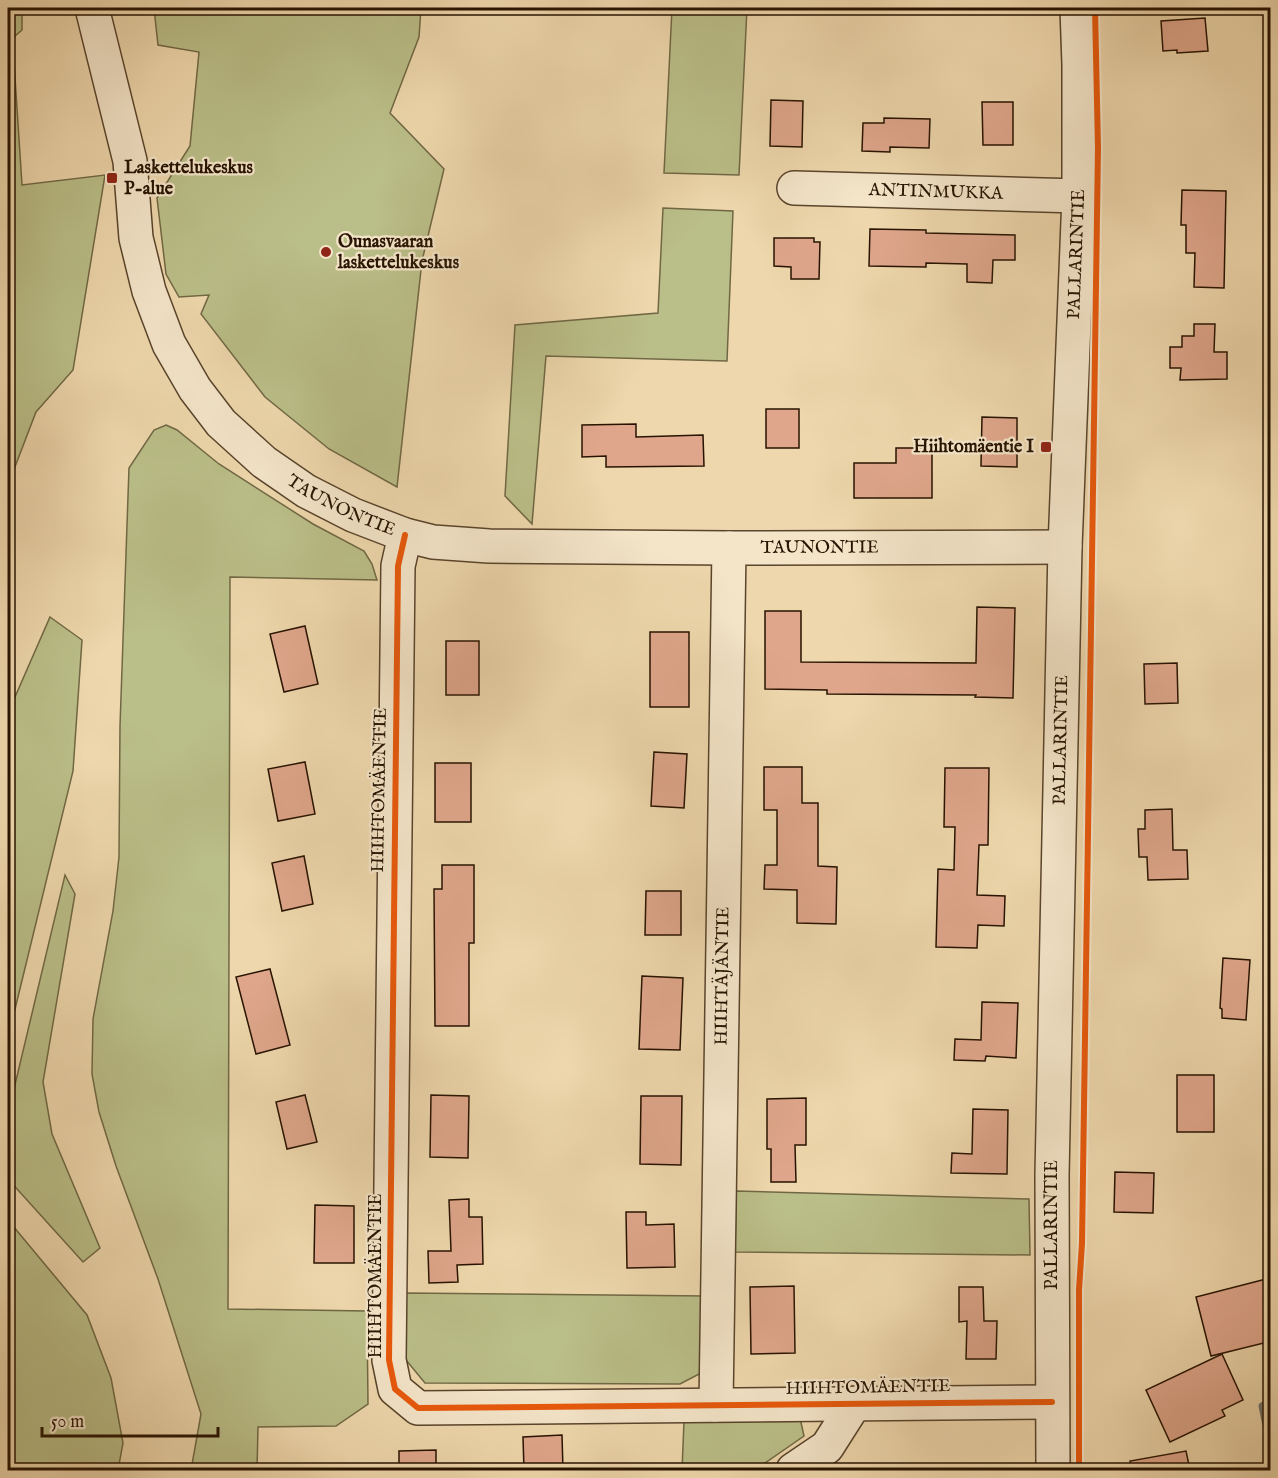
<svg xmlns="http://www.w3.org/2000/svg" width="1278" height="1478" font-family="'IM FELL English',serif">
  <style>
    .green { fill: #babe88; stroke: #706844; stroke-width: 1.5 }
    .lines { fill: none; stroke-linecap: round; stroke-linejoin: round }
    .stream { stroke: #6e756d; stroke-width: 7 }
    .building { fill: #dfa68b; stroke: #271301; stroke-width: 1.5 }
    .minor-casing { stroke: #59442c; stroke-width: 36 }
    .minor { stroke: #f4e5c9; stroke-width: 33 }
    .cycleway-casing { stroke: #f4e5c9; stroke-width: 10 }
    .cycleway { stroke: #e8590c; stroke-width: 6 }
    .poi-dot { fill: #8f2418; stroke: #f4e5c9; stroke-width: 2 }
    .labels { text-anchor: middle; dominant-baseline: central; stroke-width: 4.5; stroke-linejoin: round; paint-order: stroke }
    .poi-label { font-size: 18px; font-weight: bold; fill: #271301; stroke: #f4e5c9; text-anchor: start }
    .street-label { font-size: 18px; fill: #271301; stroke: #f4e5c9 }
  </style>
  <rect width="100%" height="100%" fill="#eed7ac"/>
  <filter id="stains"><feTurbulence type="fractalNoise" baseFrequency=".00333" numOctaves="4"/><feColorMatrix values="0 0 0 0 .2 0 0 0 0 .09 0 0 0 0 .02 0 0 0 .5 -.17"/></filter>
  <radialGradient id="worn" r=".72"><stop offset=".6" stop-color="#630" stop-opacity="0"/><stop offset="1" stop-color="#630" stop-opacity=".3"/></radialGradient>
  <g class="green">
    <polygon points="8,8 22,8 22,30 8,42"/>
    <polygon points="154,8 421,8 419,37 390,113 444,169 422,261 397,487 329,449 265,397 201,314 209,295 179,297 166,274 157,198 190,146 199,52 158,45"/>
    <polygon points="672,8 747,8 739,175 664,173"/>
    <polygon points="14,62 22,185 105,175 73,370 36,412 8,485 8,68"/>
    <polygon points="663,208 733,211 727,361 546,356 532,524 505,496 515,325 658,313"/>
    <polygon points="166,425 177,430 219,464 313,524 364,551 372,564 377,580 230,577 228,1309 367,1311 368,1404 336,1426 258,1427 257,1470 191,1470 201,1414 158,1279 116,1166 99,1112 92,1074 93,1019 113,911 119,857 120,726 129,468 154,430"/>
    <polygon points="50,617 82,640 73,771 8,1038 8,713"/>
    <polygon points="65,875 75,894 43,1082 52,1134 100,1248 83,1262 8,1179 8,1114"/>
    <polygon points="736,1191 1029,1199 1030,1255 735,1252"/>
    <polygon points="8,1220 87,1315 111,1378 123,1443 118,1470 8,1470"/>
    <polygon points="404,1293 706,1296 703,1372 680,1384 425,1383 406,1360"/>
    <polygon points="800,1418 804,1436 755,1470 682,1470 684,1422"/>
  </g>
  <g class="lines">
    <g class="stream">
      <polyline points="1270,1402 1262,1406 1270,1445"/>
      <polyline points="1269,1470 1270,1467"/>
    </g>
  </g>
  <g class="building">
    <polygon points="1205,18 1208,51 1177,53 1177,50 1163,51 1161,21"/>
    <polygon points="771,100 803,101 802,147 770,146"/>
    <polygon points="982,102 1013,102 1013,145 983,145"/>
    <polygon points="884,118 930,119 929,148 890,147 890,152 862,151 863,123 884,123"/>
    <polygon points="1182,190 1226,191 1224,288 1194,287 1195,253 1186,253 1186,225 1181,225"/>
    <polygon points="870,229 926,230 926,233 1015,235 1015,260 993,260 992,283 967,282 967,264 926,263 926,267 869,266"/>
    <polygon points="774,238 814,238 814,242 820,242 819,279 791,279 791,267 774,266"/>
    <polygon points="1194,324 1215,324 1214,352 1227,352 1227,379 1180,380 1181,368 1170,368 1170,347 1182,347 1182,336 1194,336"/>
    <rect x="766" y="409" width="33" height="39"/>
    <polygon points="982,417 1017,418 1017,467 981,466"/>
    <polygon points="636,424 636,437 703,435 704,466 606,467 606,456 582,457 582,425"/>
    <polygon points="896,448 932,448 932,498 854,498 854,463 896,463"/>
    <polygon points="977,607 1015,608 1013,698 975,697 976,695 827,694 827,690 765,689 765,611 801,611 801,662 976,663"/>
    <polygon points="305,626 318,684 284,692 270,634"/>
    <rect x="650" y="632" width="39" height="75"/>
    <rect x="446" y="641" width="33" height="54"/>
    <polygon points="1177,663 1178,703 1145,704 1144,664"/>
    <polygon points="654,752 687,754 684,808 651,806"/>
    <polygon points="305,762 315,814 278,821 268,769"/>
    <rect x="435" y="763" width="36" height="59"/>
    <polygon points="764,767 802,767 802,803 818,803 818,866 837,867 836,924 797,923 797,890 764,889 765,865 777,865 777,810 764,810"/>
    <polygon points="945,768 989,768 988,845 979,845 977,895 1005,896 1004,926 978,925 977,948 936,947 938,869 954,870 955,827 944,827"/>
    <polygon points="1172,809 1173,850 1187,850 1188,879 1148,880 1147,857 1139,857 1138,829 1145,829 1145,810"/>
    <polygon points="304,856 313,904 282,911 272,863"/>
    <polygon points="442,865 474,865 474,943 469,943 469,1026 435,1026 434,889 442,889"/>
    <polygon points="646,891 681,891 681,935 645,935"/>
    <polygon points="1223,958 1250,960 1246,1020 1222,1018 1222,1009 1220,1008"/>
    <polygon points="270,969 290,1045 256,1054 236,977"/>
    <polygon points="642,976 683,978 680,1050 639,1049"/>
    <polygon points="982,1002 1018,1003 1016,1058 986,1056 985,1061 954,1060 955,1039 981,1040"/>
    <rect x="1177" y="1075" width="37" height="57"/>
    <polygon points="305,1095 317,1142 287,1149 276,1102"/>
    <polygon points="431,1095 469,1096 468,1158 430,1157"/>
    <polygon points="641,1096 682,1096 681,1165 640,1164"/>
    <polygon points="806,1098 806,1145 795,1145 796,1182 771,1182 771,1149 767,1149 767,1099"/>
    <polygon points="973,1109 1008,1110 1007,1174 951,1173 952,1153 972,1154"/>
    <polygon points="1115,1172 1154,1173 1153,1213 1114,1212"/>
    <polygon points="469,1199 469,1217 482,1217 483,1264 457,1265 458,1282 429,1283 428,1251 451,1251 449,1200"/>
    <polygon points="315,1205 354,1206 354,1263 314,1263"/>
    <polygon points="626,1212 646,1212 646,1225 674,1224 675,1267 627,1268"/>
    <polygon points="1270,1278 1270,1331 1266,1332 1268,1342 1211,1356 1196,1297"/>
    <polygon points="794,1286 795,1353 751,1354 750,1287"/>
    <polygon points="959,1287 983,1287 984,1321 997,1321 996,1359 966,1359 967,1321 959,1322"/>
    <polygon points="1222,1354 1243,1400 1222,1410 1225,1416 1170,1442 1146,1390"/>
    <polygon points="562,1435 563,1470 524,1470 523,1437"/>
    <polygon points="436,1450 436,1470 399,1470 399,1451"/>
    <polygon points="1186,1451 1190,1470 1131,1470 1130,1461"/>
  </g>
  <g class="lines">
    <g class="minor-casing">
      <g id="minor">
        <path id="s1" d="M92,8L130,161L136,238L149,291L169,344L195,389L221,423L264,462L306,491L353,515L405,535L433,542L489,546L729,548L1065,547"/>
        <path id="s2" d="M794,188L1079,196"/>
        <polyline points="405,535 398,566 389,1360 395,1389 418,1408 1052,1402"/>
        <path id="s3" d="M716,1405L729,548"/>
        <polyline points="793,1470 827,1447 855,1403"/>
        <path id="s4" d="M1053,1470L1052,1175L1065,547L1079,196V65L1077,8"/>
      </g>
    </g>
    <use href="#minor" class="minor"/>
    <g class="cycleway-casing">
      <g id="cycleway">
        <polyline points="405,535 398,566 389,1360 395,1389 418,1408 1052,1402"/>
        <polyline points="1079,1470 1079,1290 1082,1243 1098,148 1095,8"/>
      </g>
    </g>
    <use href="#cycleway" class="cycleway"/>
  </g>
  <g class="poi-dot">
    <rect x="106" y="172" width="12" height="12" rx="3"/>
    <circle cx="326" cy="252" r="6"/>
    <rect x="1040" y="441" width="12" height="12" rx="3"/>
  </g>
  <g class="labels">
    <g class="poi-label">
      <text x="124" y="168">Laskettelukeskus<tspan x="124" dy="21">P-alue</tspan></text>
      <text x="338" y="242">Ounasvaaran<tspan x="338" dy="21">laskettelukeskus</tspan></text>
      <text x="1034" y="447" text-anchor="end">Hiihtomäentie I</text>
    </g>
    <g class="street-label">
      <text stroke="none"><textPath href="#s2" startOffset="142">ANTINMUKKA</textPath></text>
      <text stroke="none"><textPath href="#s4" startOffset="1216">PALLARINTIE</textPath></text>
      <text stroke="none"><textPath href="#s1" startOffset="588">TAUNONTIE</textPath></text>
      <text stroke="none"><textPath href="#s1" startOffset="1074">TAUNONTIE</textPath></text>
      <text stroke="none"><textPath href="#s4" startOffset="730">PALLARINTIE</textPath></text>
      <text transform="translate(380 790) rotate(-89)">HIIHTOMÄENTIE</text>
      <text stroke="none"><textPath href="#s3" startOffset="429">HIIHTÄJÄNTIE</textPath></text>
      <text transform="translate(1052 1225) rotate(-90)">PALLARINTIE</text>
      <text transform="translate(376 1276) rotate(-90)">HIIHTOMÄENTIE</text>
      <text transform="translate(868 1388) rotate(-1)">HIIHTOMÄENTIE</text>
    </g>
  </g>
  <rect width="1278" height="1478" fill="none" stroke="#eed7ac" stroke-width="30"/>
  <rect x="9" y="9" width="1260" height="1460" fill="none" stroke="#271301" stroke-width="3"/>
  <rect x="15" y="15" width="1248" height="1448" fill="none" stroke="#271301" stroke-width="1.5"/>
  <path d="M42 1427v9h176v-9" fill="none" stroke="#271301" stroke-width="3"/>
  <text x="51" y="1427" font-size="18" fill="#271301" stroke="#f4e5c9" stroke-width="4.5" paint-order="stroke">50 m</text>
  <rect width="100%" height="100%" filter="url(#stains)"/>
  <rect width="100%" height="100%" fill="url(#worn)"/>
</svg>
